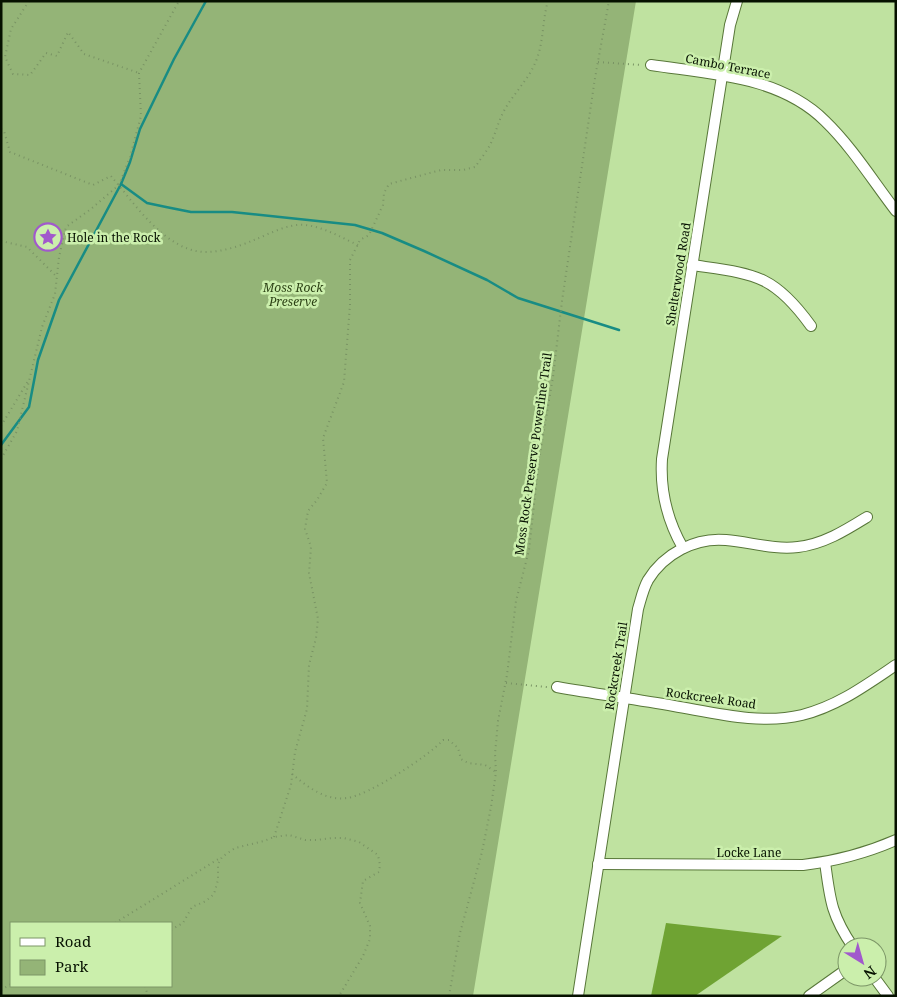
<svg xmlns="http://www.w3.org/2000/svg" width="897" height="997" font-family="'Noto Serif',serif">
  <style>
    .green { fill: #94b477; fill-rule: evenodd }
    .forest { fill: #6fa333 }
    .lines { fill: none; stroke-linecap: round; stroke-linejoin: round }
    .stream { stroke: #188c84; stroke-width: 2.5 }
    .street-casing { stroke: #587739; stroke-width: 12 }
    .path { stroke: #799364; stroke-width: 2; stroke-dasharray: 1 4; stroke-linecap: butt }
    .street { stroke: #fff; stroke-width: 10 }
    .labels { text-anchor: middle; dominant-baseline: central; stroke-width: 5; stroke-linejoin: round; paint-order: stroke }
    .street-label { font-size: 12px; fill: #061100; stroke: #cbefac }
    .poi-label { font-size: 12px; fill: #061100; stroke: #cbefac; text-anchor: start }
    .park-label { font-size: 12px; font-style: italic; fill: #2c4115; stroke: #cbefac }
  </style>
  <rect width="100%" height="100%" fill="#bfe2a0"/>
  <path class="green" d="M1,1H636L473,996H1ZM11,923H171V986H11Z"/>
  <polygon class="forest" points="666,923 782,936 695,996 651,996"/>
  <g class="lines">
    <g class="stream">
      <polyline points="121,184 147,203 166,207 191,212 232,212 355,225 382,233 424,251 487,280 518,298 619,330"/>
      <polyline points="1,445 29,407 38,360 59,300 121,184 130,162 140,129 174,59 206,1"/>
    </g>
    <g class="street-casing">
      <g id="street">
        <path d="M651,65C711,74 780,76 825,121C852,147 873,181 896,211"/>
        <path d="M692,265C753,274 773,273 811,326"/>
        <path d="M683,548C667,520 660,491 662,459L730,25L737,1"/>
        <path d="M557,687C596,694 635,699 674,706C715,713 760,725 802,715C838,706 866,685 896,665"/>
        <path d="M825,862C830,899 831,915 853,947"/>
        <path d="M598,864L803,865C837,861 864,854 896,840"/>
        <polyline points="874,977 888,996"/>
        <path d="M578,996L638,609C641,599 643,589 648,580C664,554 695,537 726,540C750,542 774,550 798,547C824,544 846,530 867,517"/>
        <polyline points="809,996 847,969"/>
      </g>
    </g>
    <g class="path">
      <polyline points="29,1 11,29 5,57 13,74 30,75 46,53 57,56 68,32 84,54 139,73"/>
      <polyline points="598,62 641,65"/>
      <path d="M1,129L4,131L10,152L93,185L111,176C135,204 166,252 206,252C222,252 240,246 254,240C269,234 289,223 305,225C324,227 340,237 358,245"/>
      <polyline points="1,241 27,247 57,277"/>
      <polyline points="1,426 28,381"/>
      <polyline points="1,459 17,431 42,327 55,294 59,257 66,227 91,209 119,185 130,157 141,116 139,73 179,1"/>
      <polyline points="506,683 547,687"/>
      <path d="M292,774C308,787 325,801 347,798C367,796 429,756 443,740H449L458,748L461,759L468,763L485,765L496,772"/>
      <path d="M274,837L291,785L295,752L307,709L309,665L316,638L318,619L309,573L311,547L305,529L308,511L317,500L327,483L323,438L344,382L350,305V260L360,240L369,235L383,205L384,193L389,184L441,170H463L475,167C480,160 486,152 490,145C496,133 498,121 505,109C514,93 529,79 536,61C544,42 542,21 548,1"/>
      <polyline points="115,923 220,858"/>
      <polyline points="171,930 183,923 192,907 206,901 214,894 218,880 218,864 222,857 235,848 264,841 274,837 289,835 305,840 316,840 332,838 344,838 359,842 378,855 380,865 379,872 363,881 360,903 370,926 370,939 363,956 339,996"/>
      <polyline points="145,986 148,996"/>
      <polyline points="1,990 11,984"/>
      <polyline points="449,996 460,933 482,852 491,807 496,772 495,754 498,721 507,675 516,601 529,550 539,459 553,377 562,301 595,78 609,1"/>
    </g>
    <use href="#street" class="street"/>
  </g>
  <defs>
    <g id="sight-ring" transform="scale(1.4375)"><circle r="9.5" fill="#cbefac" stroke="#a159cc" stroke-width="1.5"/><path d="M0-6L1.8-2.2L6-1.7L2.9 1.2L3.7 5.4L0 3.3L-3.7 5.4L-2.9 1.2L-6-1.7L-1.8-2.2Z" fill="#a159cc"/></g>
  </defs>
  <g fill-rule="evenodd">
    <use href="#sight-ring" x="48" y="237"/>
  </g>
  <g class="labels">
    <g class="street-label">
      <text transform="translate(728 66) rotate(11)">Cambo Terrace</text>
      <text transform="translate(678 274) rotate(-81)">Shelterwood Road</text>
      <text transform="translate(533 454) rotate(-82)">Moss Rock Preserve Powerline Trail</text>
      <text transform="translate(616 666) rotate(-81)">Rockcreek Trail</text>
      <text transform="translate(711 698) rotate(8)">Rockcreek Road</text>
      <text x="749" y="852">Locke Lane</text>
    </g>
    <g class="poi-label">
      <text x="67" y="237">Hole in the Rock</text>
    </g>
    <g class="park-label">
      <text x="293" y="287">Moss Rock<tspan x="293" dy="14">Preserve</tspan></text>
    </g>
  </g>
  <rect width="897" height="997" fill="none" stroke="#061100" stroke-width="5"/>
  <rect x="10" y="922" width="162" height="65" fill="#cbefac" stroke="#7c9667"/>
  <rect x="20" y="938" width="25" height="8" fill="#ffffff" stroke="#7c9667"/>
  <text x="55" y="947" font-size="15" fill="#061100">Road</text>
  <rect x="20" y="960" width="25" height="15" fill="#94b477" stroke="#7c9667"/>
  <text x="55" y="972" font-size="15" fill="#061100">Park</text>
  <g transform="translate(862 962) rotate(143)"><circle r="24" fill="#cbefac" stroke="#7c9667"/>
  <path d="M0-4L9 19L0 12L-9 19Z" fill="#a159cc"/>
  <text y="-8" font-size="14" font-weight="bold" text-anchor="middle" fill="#061100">N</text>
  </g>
</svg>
